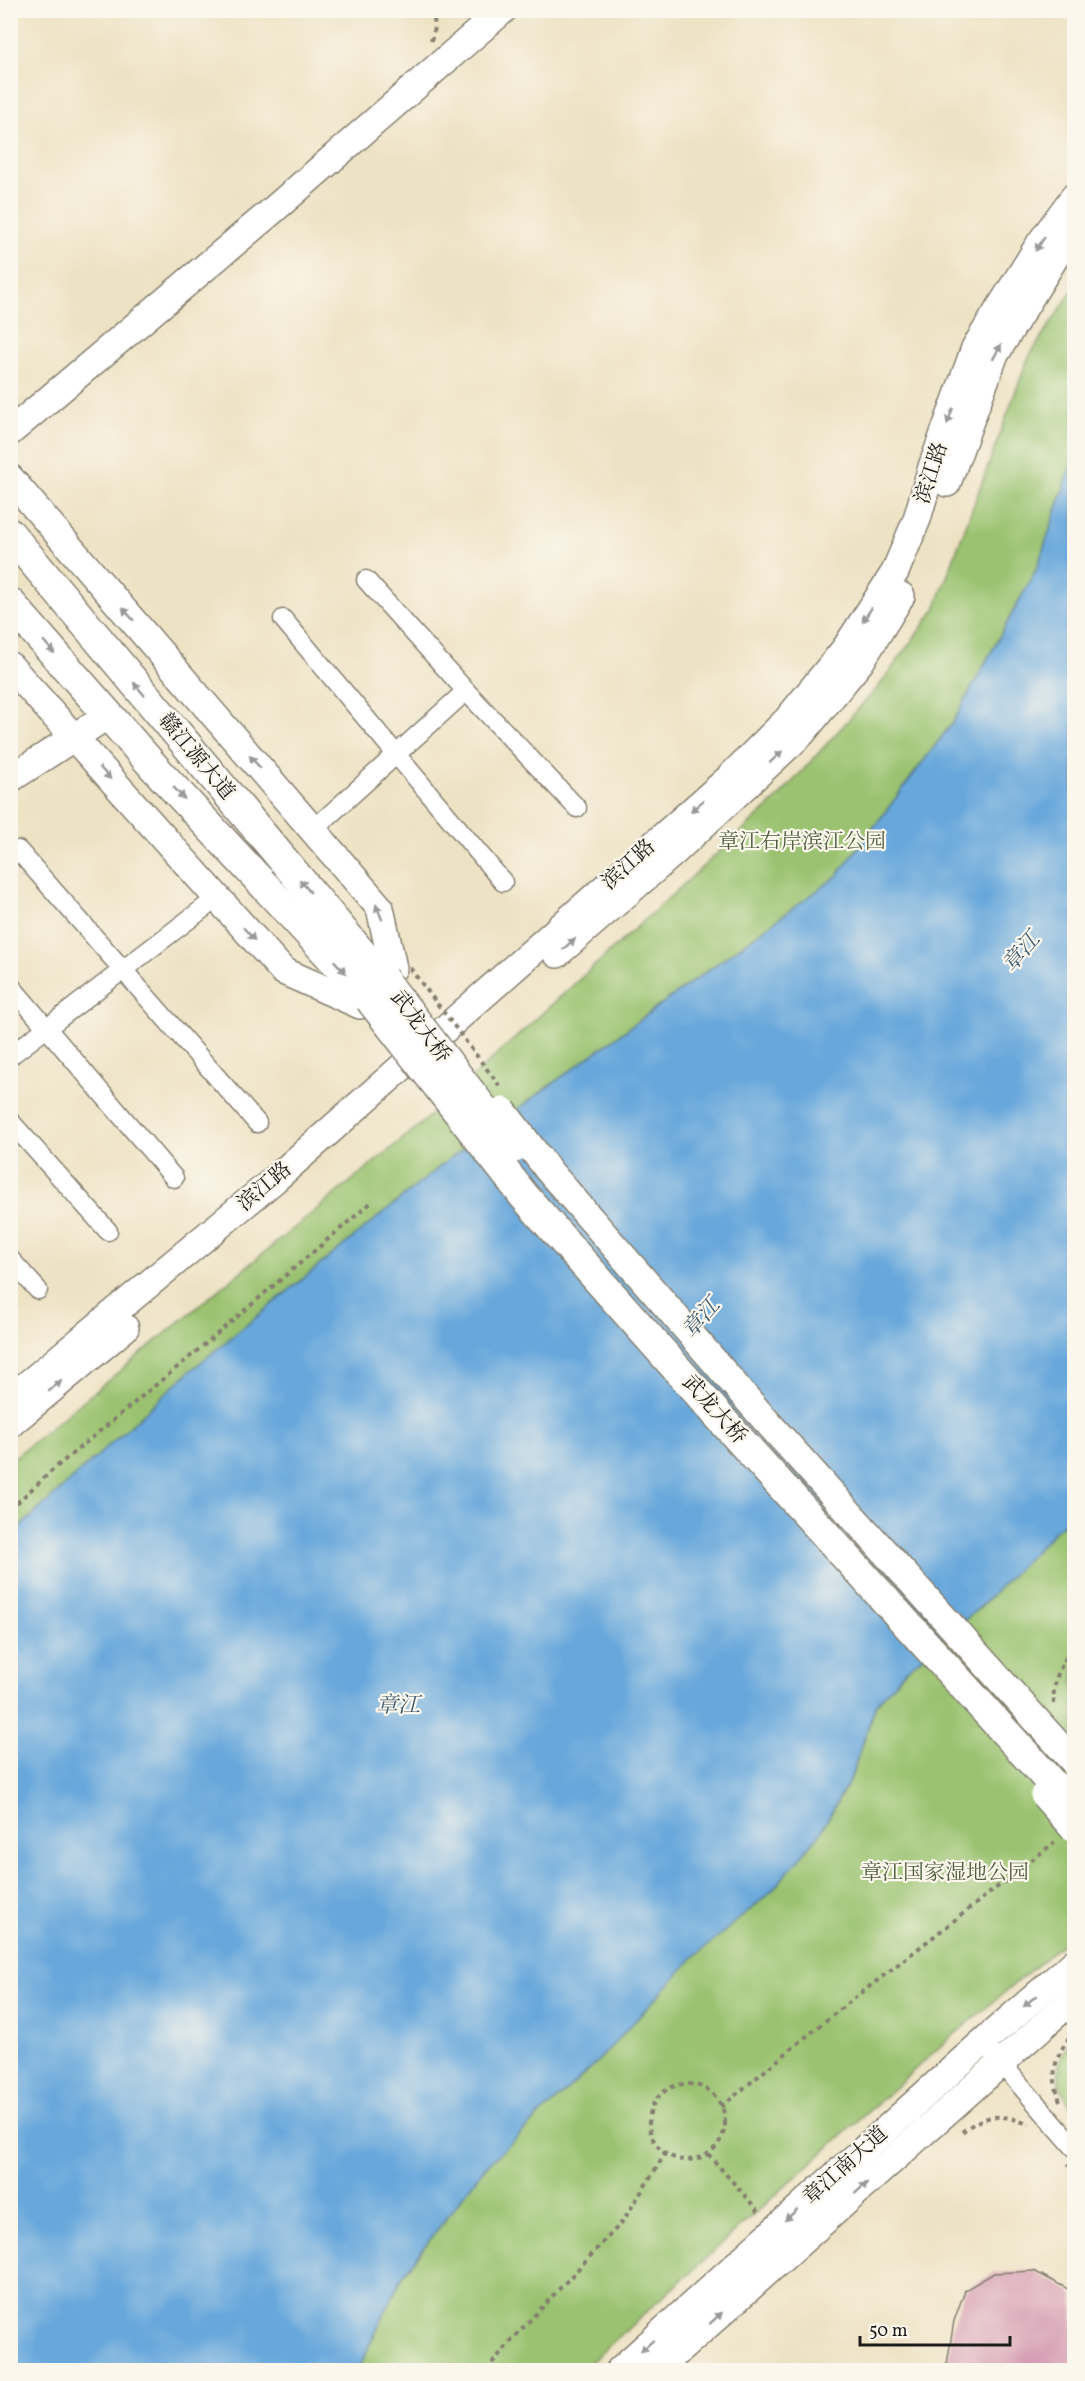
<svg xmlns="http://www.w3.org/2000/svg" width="1085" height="2381" font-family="Vollkorn,'Noto Serif SC',serif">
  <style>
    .green { fill: #9ac26f; stroke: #5b6f46; stroke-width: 1.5 }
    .water { fill: #68a7db; stroke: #42627c; stroke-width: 1.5 }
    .building { fill: #d396ae }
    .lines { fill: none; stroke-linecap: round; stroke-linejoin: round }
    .street-casing { stroke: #857f70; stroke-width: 21 }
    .secondary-casing { stroke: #857f70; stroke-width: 30 }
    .primary-casing { stroke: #857f70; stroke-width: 33 }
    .path { stroke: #857f70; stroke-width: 4; stroke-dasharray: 4.5 4.5; stroke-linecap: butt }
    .street { stroke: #fff; stroke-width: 18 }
    .secondary { stroke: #fff; stroke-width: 27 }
    .primary { stroke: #fff; stroke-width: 30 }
    .secondary-bridge-casing { stroke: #857f70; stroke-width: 30; stroke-linecap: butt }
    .primary-bridge-casing { stroke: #857f70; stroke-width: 33; stroke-linecap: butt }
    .path-bridge { stroke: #857f70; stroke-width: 4; stroke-dasharray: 4.5 4.5; stroke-linecap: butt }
    .secondary-bridge { stroke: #fff; stroke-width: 27 }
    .primary-bridge { stroke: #fff; stroke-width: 30 }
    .oneway { fill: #999 }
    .labels { text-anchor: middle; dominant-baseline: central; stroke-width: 4.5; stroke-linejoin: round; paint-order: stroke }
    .street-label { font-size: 21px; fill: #1c1c1c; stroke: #fbf7ec }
    .park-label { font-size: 21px; fill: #4e5e3d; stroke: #fbf7ec }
    .water-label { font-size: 22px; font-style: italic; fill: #3e5b72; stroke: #fbf7ec }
  </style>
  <rect width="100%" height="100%" fill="#fbf7ec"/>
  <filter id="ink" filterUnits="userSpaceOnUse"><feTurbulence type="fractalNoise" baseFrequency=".0167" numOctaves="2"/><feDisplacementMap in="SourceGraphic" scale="12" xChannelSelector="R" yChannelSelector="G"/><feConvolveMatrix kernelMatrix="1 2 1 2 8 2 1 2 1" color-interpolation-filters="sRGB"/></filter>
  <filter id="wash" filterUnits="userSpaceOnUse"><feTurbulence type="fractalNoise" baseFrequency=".008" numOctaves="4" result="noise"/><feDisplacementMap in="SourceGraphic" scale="24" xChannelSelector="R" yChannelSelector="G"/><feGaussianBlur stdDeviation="1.35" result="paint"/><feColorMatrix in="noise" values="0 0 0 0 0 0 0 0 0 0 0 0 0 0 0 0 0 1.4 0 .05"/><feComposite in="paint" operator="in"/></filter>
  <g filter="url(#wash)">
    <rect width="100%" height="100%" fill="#eee2c4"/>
    <g class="green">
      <polygon points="1074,288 1074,458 1037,568 953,722 837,876 448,1160 189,1372 11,1535 11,1460 422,1123 777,799 879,686 935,609 1028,358"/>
      <polygon points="1074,1512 1074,1934 943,2044 582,2370 358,2370 403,2275 484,2168 596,2063 694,1956 770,1893 819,1835 851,1778 876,1704 904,1672 979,1608"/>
      <path d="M1074,2036V2110C1054,2086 1053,2061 1074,2036Z"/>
    </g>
    <polygon class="water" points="1074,458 1074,1512 979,1608 904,1672 876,1704 851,1777 819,1835 770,1893 694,1957 596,2063 484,2168 403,2275 358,2370 11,2370 11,1535 189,1372 448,1160 837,876 953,722 1037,568"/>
    <g id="blocks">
      <polygon class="building" points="1034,2271 1070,2290 1074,2296 1074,2370 946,2370 954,2321 965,2290 994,2273"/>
    </g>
  </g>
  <g filter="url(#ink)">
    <use href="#blocks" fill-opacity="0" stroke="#857f70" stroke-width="1.5"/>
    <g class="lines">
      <g class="street-casing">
        <g id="street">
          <polyline points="366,580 466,691 577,808"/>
          <polyline points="283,619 503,882"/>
          <polyline points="313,830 466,691"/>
          <polyline points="18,850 257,1123"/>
          <polyline points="10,985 174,1178"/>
          <polyline points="10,1056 217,898"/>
          <polyline points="10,1121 108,1231"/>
          <polyline points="10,1259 38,1290"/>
          <polyline points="994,2055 1074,2147"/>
        </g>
      </g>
      <g class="secondary-casing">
        <g id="secondary">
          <polyline points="10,432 272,211 503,10"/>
          <polyline points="10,478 380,908 393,968"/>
          <polyline points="947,483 994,356 1057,254 1074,231"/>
          <polyline points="10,666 283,971 360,1005"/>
          <polyline points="10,779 108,715"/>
          <polyline points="557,954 672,854 802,733 861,661 901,596"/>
          <polyline points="10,1399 274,1180 728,779 787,720 845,649 895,572 917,519 932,467 975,348 1041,242 1074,197"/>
          <polyline points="10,1424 125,1328"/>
          <polyline points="620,2370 983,2042 1074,1963"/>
          <polyline points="657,2370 1074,1998"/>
        </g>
      </g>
      <g class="primary-casing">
        <g id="primary">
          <polyline points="10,534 383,979"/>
          <polyline points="10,603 154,767 370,999"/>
        </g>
      </g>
      <g class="path">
        <polyline points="431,41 435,28 433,10"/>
        <polyline points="10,1509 55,1468 191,1356 373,1201"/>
        <path d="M1054,1704C1052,1683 1060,1663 1074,1648"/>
        <circle cx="687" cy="2122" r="38"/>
        <path d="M1060,2101C1049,2070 1055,2057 1074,2031"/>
        <polyline points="721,2107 824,2022 1055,1842"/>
        <path d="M962,2132C985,2113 1004,2113 1029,2125"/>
        <polyline points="708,2154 761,2214"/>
        <polyline points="1068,2164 1074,2173"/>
        <polyline points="486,2370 519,2332 623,2221 665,2154"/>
      </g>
      <use href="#street" class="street"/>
      <use href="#secondary" class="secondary"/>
      <use href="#primary" class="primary"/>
      <g class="secondary-bridge-casing">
        <g id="secondary-bridge">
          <polyline points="503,1111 549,1171 761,1415 1074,1762"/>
          <polyline points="1044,1795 1074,1829"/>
        </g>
      </g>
      <g class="primary-bridge-casing">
        <g id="primary-bridge">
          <polyline points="383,979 513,1148"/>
          <polyline points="370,999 524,1196 739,1439 1074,1808"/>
        </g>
      </g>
      <polyline class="path-bridge" points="410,968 502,1089"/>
      <use href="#secondary-bridge" class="secondary-bridge"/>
      <use href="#primary-bridge" class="primary-bridge"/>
    </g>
    <defs><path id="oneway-solid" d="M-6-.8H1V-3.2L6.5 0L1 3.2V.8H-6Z" transform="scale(1.5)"/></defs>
    <g class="oneway">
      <use href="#oneway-solid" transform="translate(1040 244) rotate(124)"/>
      <use href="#oneway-solid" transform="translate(997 352) rotate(-61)"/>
      <use href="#oneway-solid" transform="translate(950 416) rotate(110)"/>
      <use href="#oneway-solid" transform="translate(128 614) rotate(-131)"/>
      <use href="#oneway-solid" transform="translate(867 615) rotate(123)"/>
      <use href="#oneway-solid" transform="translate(49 647) rotate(49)"/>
      <use href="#oneway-solid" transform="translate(139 689) rotate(-130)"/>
      <use href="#oneway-solid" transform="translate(776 757) rotate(-43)"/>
      <use href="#oneway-solid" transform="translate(255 762) rotate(-131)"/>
      <use href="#oneway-solid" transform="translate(105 773) rotate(48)"/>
      <use href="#oneway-solid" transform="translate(179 793) rotate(47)"/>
      <use href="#oneway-solid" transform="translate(697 806) rotate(139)"/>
      <use href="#oneway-solid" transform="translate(305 886) rotate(-130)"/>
      <use href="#oneway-solid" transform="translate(379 912) rotate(-112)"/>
      <use href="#oneway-solid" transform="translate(249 934) rotate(48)"/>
      <use href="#oneway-solid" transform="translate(569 944) rotate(-41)"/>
      <use href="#oneway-solid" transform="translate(340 967) rotate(47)"/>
      <use href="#oneway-solid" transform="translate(55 1386) rotate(-40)"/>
      <use href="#oneway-solid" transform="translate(1030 2001) rotate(139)"/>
      <use href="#oneway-solid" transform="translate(861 2188) rotate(-42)"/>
      <use href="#oneway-solid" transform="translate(791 2215) rotate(138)"/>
      <use href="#oneway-solid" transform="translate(716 2318) rotate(-42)"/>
      <use href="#oneway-solid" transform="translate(647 2346) rotate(138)"/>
    </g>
  </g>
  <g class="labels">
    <g class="street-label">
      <text transform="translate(932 473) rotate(-72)">滨江路</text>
      <text transform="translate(196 757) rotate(50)">赣江源大道</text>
      <text transform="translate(629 865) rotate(-42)">滨江路</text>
      <text transform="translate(420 1027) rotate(53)">武龙大桥</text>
      <text transform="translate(265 1187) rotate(-40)">滨江路</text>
      <text transform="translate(714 1410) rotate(48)">武龙大桥</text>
      <text transform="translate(846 2166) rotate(-42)">章江南大道</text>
    </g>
    <g class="park-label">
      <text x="802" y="842">章江右岸滨江公园</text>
      <text x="945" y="1873">章江国家湿地公园</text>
    </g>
    <g class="water-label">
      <text transform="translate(1022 953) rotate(-49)">章江</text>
      <text transform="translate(702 1319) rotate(-49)">章江</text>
      <text x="398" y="1706">章江</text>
    </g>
  </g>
  <rect width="1085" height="2381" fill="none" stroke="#fbf7ec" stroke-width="36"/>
  <path d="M860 2336v9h150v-9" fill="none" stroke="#1c1c1c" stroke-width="3"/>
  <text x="869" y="2336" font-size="18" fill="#1c1c1c" stroke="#fbf7ec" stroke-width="4.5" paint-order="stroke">50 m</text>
</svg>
